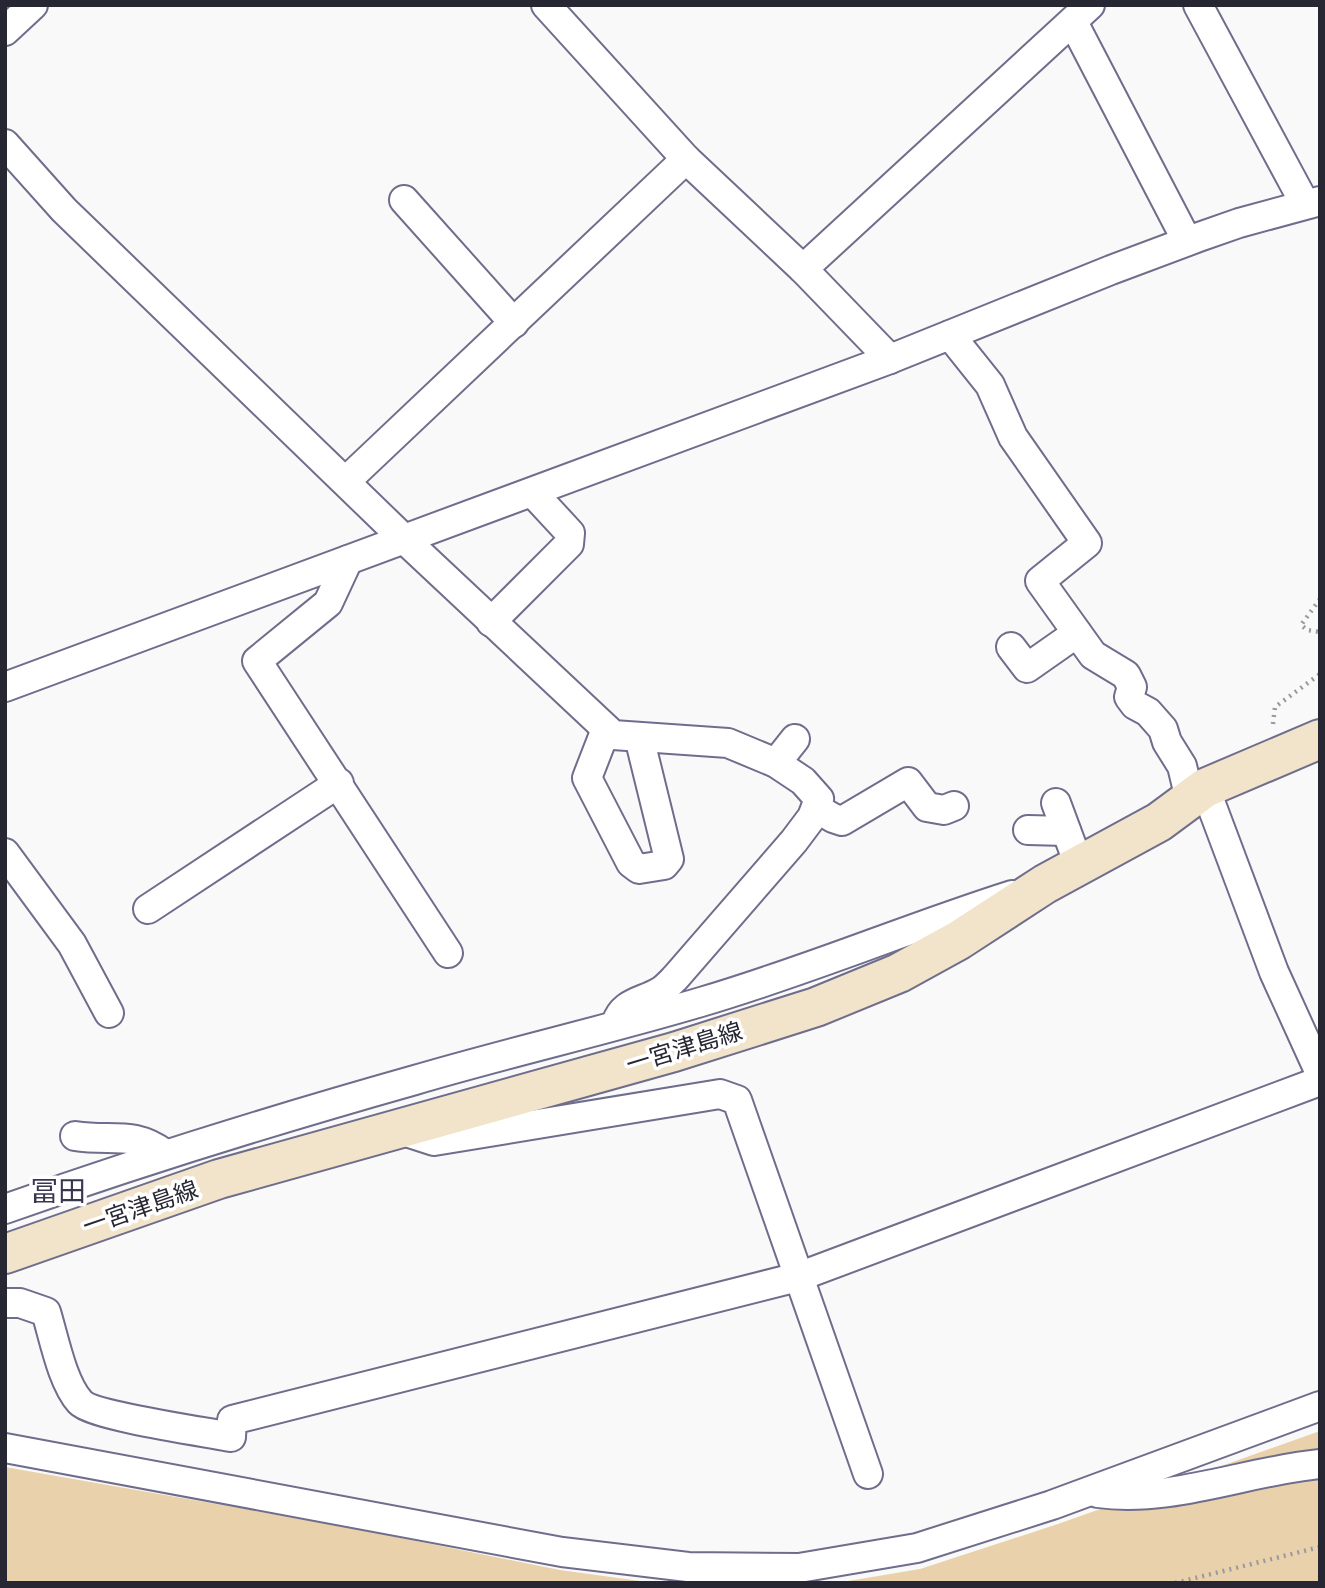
<svg xmlns="http://www.w3.org/2000/svg" width="1325" height="1588" font-family="'Public Sans','Noto Sans JP',sans-serif">
  <style>
    .green { fill: #e9d2ab }
    .lines { fill: none; stroke-linecap: round; stroke-linejoin: round }
    .street-casing { stroke: #6f6d8c; stroke-width: 32 }
    .secondary-casing { stroke: #6f6d8c; stroke-width: 42 }
    .path { stroke: #99999f; stroke-width: 4.5; stroke-dasharray: 2 5; stroke-linecap: butt }
    .street { stroke: #fff; stroke-width: 28 }
    .secondary { stroke: #f1e4ca; stroke-width: 38 }
    .labels { text-anchor: middle; dominant-baseline: central; stroke-width: 7; stroke-linejoin: round; paint-order: stroke }
    .street-label { font-size: 24px; fill: #272733; stroke: #fff }
    .quarter-label { font-size: 28px; fill: #393652; stroke: #fff }
  </style>
  <rect width="100%" height="100%" fill="#f9f9f9"/>
  <g class="green">
    <polygon points="1320,1431 1320,1583 836,1583 920,1569 1058,1524"/>
    <polygon points="5,1467 352,1528 560,1570 655,1583 5,1583"/>
  </g>
  <g class="lines">
    <g class="street-casing">
      <g id="street">
        <polyline points="546,5 686,159 803,269 890,359"/>
        <polyline points="1198,5 1305,204"/>
        <polyline points="1073,22 1187,241"/>
        <polyline points="5,31 33,5"/>
        <path d="M5,144L64,210L404,539L613,735L728,743L776,763L803,781L819,799L812,817L794,841L676,977C671,982 665,989 659,992C642,1002 622,1002 616,1024"/>
        <polyline points="404,200 514,323"/>
        <polyline points="803,269 1090,5"/>
        <polyline points="950,335 990,385 1013,437 1087,543 1040,581 1093,655 1126,675 1132,687 1129,697 1135,705 1148,712 1163,729 1167,742 1182,766 1190,799"/>
        <polyline points="346,481 686,159"/>
        <polyline points="348,560 328,603 257,661 448,953"/>
        <polyline points="491,622 569,544 570,533 533,493"/>
        <polyline points="1011,647 1027,668 1077,633"/>
        <polyline points="5,687 890,359 1111,270 1199,237 1239,223 1320,201"/>
        <polyline points="606,729 587,778 631,863 639,869 664,865 669,859 639,737"/>
        <polyline points="776,763 795,739"/>
        <polyline points="1205,788 1274,972 1320,1073"/>
        <polyline points="1056,803 1079,865"/>
        <polyline points="816,808 833,818 842,821 908,782 927,807 944,810 954,806"/>
        <polyline points="1028,830 1066,831"/>
        <polyline points="5,853 72,944 109,1013"/>
        <polyline points="148,909 339,783"/>
        <polyline points="397,1129 434,1141 720,1094 737,1100 868,1474"/>
        <path d="M75,1136C111,1142 133,1130 165,1154"/>
        <path d="M5,1209C141,1161 277,1119 415,1080C510,1052 607,1030 701,1002C807,971 908,928 1012,895"/>
        <path d="M5,1303H20L46,1312C54,1338 62,1382 80,1402C93,1416 206,1432 231,1437L232,1420L798,1277L1320,1081"/>
        <polyline points="5,1448 562,1552 688,1567 799,1568 917,1548 1052,1505 1320,1406"/>
        <path d="M1098,1493C1173,1503 1246,1471 1320,1464"/>
      </g>
    </g>
    <g class="secondary-casing">
      <polyline id="secondary" points="5,1254 219,1179 674,1052 816,1007 899,973 959,940 1045,884 1159,822 1205,788 1320,739"/>
    </g>
    <g class="path">
      <polyline points="1320,599 1301,625 1307,630 1320,632"/>
      <polyline points="1273,724 1275,707 1320,674"/>
      <polyline points="1175,1583 1320,1547"/>
    </g>
    <use href="#street" class="street"/>
    <use href="#secondary" class="secondary"/>
  </g>
  <g class="labels">
    <g class="street-label">
      <text transform="translate(684 1047) rotate(-17)">一宮津島線</text>
      <text transform="translate(140 1207) rotate(-19)">一宮津島線</text>
    </g>
    <g class="quarter-label">
      <text x="58" y="1190">冨田</text>
    </g>
  </g>
  <rect width="1325" height="1588" fill="none" stroke="#272733" stroke-width="14"/>
</svg>
